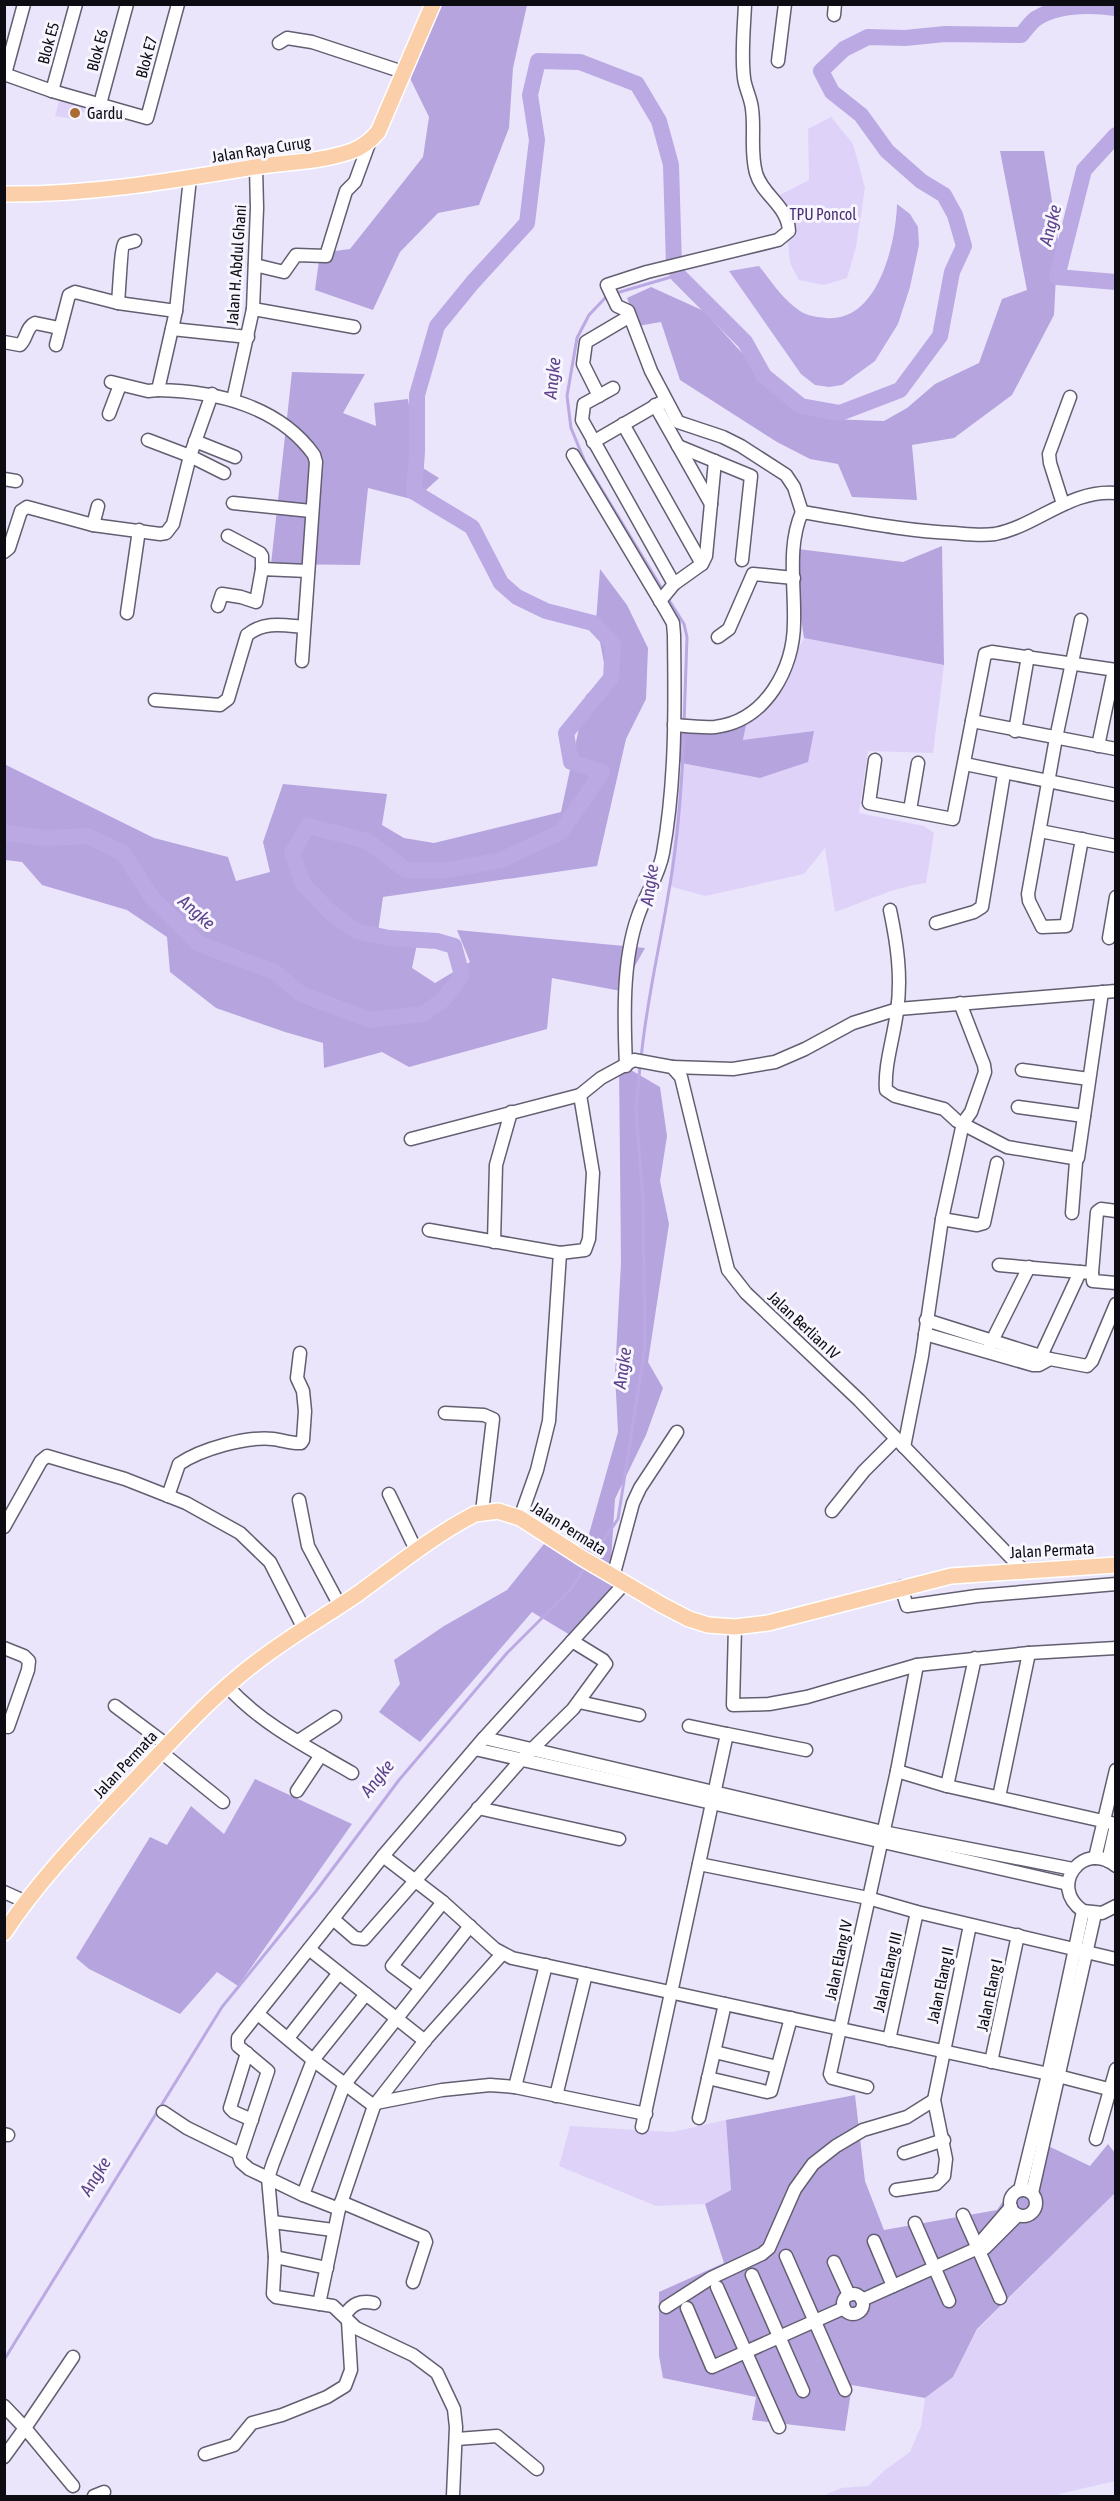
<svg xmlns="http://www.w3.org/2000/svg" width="1120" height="2501" font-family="'Asap Condensed',sans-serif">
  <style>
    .green { fill: #ded2f9 }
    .forest { fill: #b6a4df }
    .water { fill: #bba9e4 }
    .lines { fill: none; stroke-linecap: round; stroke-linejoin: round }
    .stream { stroke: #bba9e4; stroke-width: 3 }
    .river { stroke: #bba9e4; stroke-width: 16 }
    .minor-casing { stroke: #635e70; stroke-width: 15 }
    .major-casing { stroke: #fff; stroke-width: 18 }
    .minor { stroke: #fff; stroke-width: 12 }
    .major { stroke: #fbcfa9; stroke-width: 15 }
    .poi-dot { fill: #ab6c33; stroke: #f7f5fe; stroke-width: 2 }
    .labels { text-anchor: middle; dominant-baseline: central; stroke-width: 6; stroke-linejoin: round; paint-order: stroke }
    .street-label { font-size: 16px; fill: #0e0c13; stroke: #f7f5fe }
    .poi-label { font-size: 16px; fill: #0e0c13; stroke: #f7f5fe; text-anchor: start }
    .park-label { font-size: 16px; fill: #492e73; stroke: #f7f5fe }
    .water-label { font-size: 18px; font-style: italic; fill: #5d428a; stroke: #f7f5fe }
  </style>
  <rect width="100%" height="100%" fill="#ebe5fb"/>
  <g class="green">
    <polygon points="61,94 146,121 81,112 78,120 55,116"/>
    <polygon points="831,117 853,144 865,188 856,247 847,278 824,285 799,280 790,263 786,220 776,197 809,180 808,129"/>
    <path d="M804,638L944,665L933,753L868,751L859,813L924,826L934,833L926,883C897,886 864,902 835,912L825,848L804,874L705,896L669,886L681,763L760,778L813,731L743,741L747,721L770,700Z"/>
    <polygon points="726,2120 731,2190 705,2204 656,2206 559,2166 570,2126 673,2132"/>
    <polygon points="1115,2193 1115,2481 1059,2494 1059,2496 823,2496 841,2488 868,2486 885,2470 910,2452 921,2426 925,2398 953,2377 977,2330"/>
  </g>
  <g class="forest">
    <polygon points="434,5 527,5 513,68 509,128 479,205 438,213 400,252 373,310 315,290 320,253 350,249 423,157 429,117 404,66"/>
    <polygon points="1000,151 1044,151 1058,239 1054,315 1012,395 954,438 912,445 917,500 852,497 838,464 810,459 777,442 680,380 661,322 638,326 627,298 651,287 704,311 780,395 828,419 884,421 907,408 935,384 979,363 1002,299 1027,290"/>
    <polygon points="292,372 365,374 343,413 376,426 374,403 408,399 418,465 439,478 415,500 368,488 360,565 271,564"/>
    <polygon points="942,546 944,665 804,638 790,548 903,562"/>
    <polygon points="600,569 627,605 648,648 646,699 626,739 597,866 383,897 378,932 418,939 412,968 435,983 470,962 457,930 645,948 621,991 552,978 547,1029 409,1067 382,1052 324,1068 323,1043 285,1032 216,1008 170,972 167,937 127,910 42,885 22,862 5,860 4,764 154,838 228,857 236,881 270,872 263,842 283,784 387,794 382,825 404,838 434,843 561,812 586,695 607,679 596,621"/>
    <polygon points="747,721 743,740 814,731 808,762 760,778 681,763 672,745 672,726"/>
    <polygon points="619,1063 660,1087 667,1136 660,1181 669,1224 648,1362 663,1388 646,1435 615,1499 611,1561 630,1578 575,1638 532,1612 420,1742 379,1712 400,1684 394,1660 444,1626 507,1590 552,1534 585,1548 618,1432 615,1374 621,1263"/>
    <polygon points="255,1779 352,1824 238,1986 217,1972 180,2014 89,1969 76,1958 150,1837 167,1845 191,1806 224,1834"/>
    <polygon points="855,2095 865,2181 884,2230 997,2210 1042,2143 1090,2166 1108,2144 1115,2153 1115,2193 977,2329 953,2377 925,2398 852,2385 845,2431 752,2420 756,2397 663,2378 659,2356 659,2292 724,2263 705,2204 731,2190 726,2120"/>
  </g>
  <path class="water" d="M897,204L910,214L918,227L919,245L910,287L898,324L875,361L842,385L829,387L815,385L801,374L729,271L759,266C771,281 783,300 800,311C807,316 818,317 826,318C878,323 896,243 897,204Z"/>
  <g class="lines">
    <g class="stream">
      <polyline points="613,294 678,275"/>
      <polyline points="607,296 589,315 577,338 567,396 571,428 585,462 664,592"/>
      <polyline points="667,597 684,624 687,637 684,724"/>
      <path d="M641,1059C646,1004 659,950 668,896C678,843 682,784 684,730"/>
      <polyline points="591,1558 618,1519 645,1347 643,1200 636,1111 640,1066"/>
      <polyline points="4,2360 222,2007 316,1891 399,1780 507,1653 571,1589 586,1566"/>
    </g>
    <g class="river">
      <polyline points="1116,135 1084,170 1057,277 1116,282"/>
      <path d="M4,833L46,838L88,836L123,853L152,898L199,944L275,972L301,994L370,1020L423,1014L444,999L462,975L454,946L437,941L389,938L356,931L330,912L303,884L292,853L308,826L367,841L406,870H449L501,860L561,832L602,772L571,762L566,733L611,678L613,644L593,623L546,611L517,597L501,583L472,527L414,492L417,452V395L437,326L473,282L527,223L537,140L530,95L538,61L580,62L637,84L659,121L671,165L674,265L678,275L745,342L764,376L801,406L840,413L900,390L940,336L952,272L964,246L955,215L944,195L921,181L887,151L861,115L832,92L821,71L844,49L868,37L905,38L945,34L1021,35C1026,30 1031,21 1037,18C1059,4 1092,5 1116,8"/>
    </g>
    <g class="minor-casing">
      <g id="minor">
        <path d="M745,4C744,29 741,54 744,78C745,88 751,98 752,109C755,130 750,151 756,173C762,195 788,206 789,231L778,240L647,272L607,285L617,306L628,311L651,371L678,422L723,437L741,446L786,475L794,487L802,512C852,520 903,531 953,533C967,534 981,536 995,534C1037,526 1070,489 1116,493"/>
        <polyline points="834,15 835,4"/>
        <polyline points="279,43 287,38 312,42 403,72"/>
        <polyline points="778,61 785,4"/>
        <polyline points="4,74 52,91 147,118 178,4"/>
        <polyline points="5,74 24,4"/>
        <polyline points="52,91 76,4"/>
        <polyline points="100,104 127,4"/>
        <path d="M190,178L176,311L158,390C216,391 279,406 314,455L316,462L302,661"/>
        <polyline points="255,265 284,272 296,255 326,256 346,191 355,182 370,141"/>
        <path d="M118,303C119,293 121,247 124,244L135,241"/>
        <polyline points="253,309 354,327"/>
        <polyline points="172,329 248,337"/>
        <path d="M4,342L20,345C27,339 26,327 35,323L59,328"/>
        <polyline points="56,345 69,295 75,292 118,303 176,311"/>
        <polyline points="111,382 148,391 158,390"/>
        <polyline points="613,388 584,404 582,420 674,584"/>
        <polyline points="599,396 583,364 586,342 625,319"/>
        <polyline points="233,400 253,309 257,208 256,167"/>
        <polyline points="655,405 711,504"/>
        <polyline points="109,414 120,385"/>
        <polyline points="623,424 702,564"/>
        <polyline points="148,440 190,456 224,473"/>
        <polyline points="195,441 235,457"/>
        <polyline points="593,442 662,402"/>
        <polyline points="678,446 751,476 742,560"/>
        <path d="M573,455L665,609L673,623L674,635C675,707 676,781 663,853C659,876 645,895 638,916C622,961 624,1019 626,1066"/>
        <polyline points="4,479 16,481"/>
        <polyline points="233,503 311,511"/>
        <polyline points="1063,504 1050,463 1049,454 1070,397"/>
        <polyline points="93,525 98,506"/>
        <polyline points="228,536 260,553 262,556 262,569"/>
        <polyline points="4,552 9,548 21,511 27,507 93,525 160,534 166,533 173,524 190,456 212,394"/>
        <polyline points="660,601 674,584 702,564 706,556 715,461"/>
        <polyline points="218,606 222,594 241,597 256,602 262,569 308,571"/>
        <polyline points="127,613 139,530"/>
        <polyline points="1081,620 1056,738 1028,894 1029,901 1042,927 1066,926 1082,839"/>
        <polyline points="718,637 729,629 753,574 794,578"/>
        <path d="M155,700L220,705L228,699L247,635C264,621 283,625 303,627"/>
        <polyline points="972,721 1116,749"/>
        <path d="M674,725C687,726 702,728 715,727C766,721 794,668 794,622C795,585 787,546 802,512"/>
        <polyline points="1015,731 1028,656"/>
        <polyline points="1098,746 1114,670"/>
        <polyline points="875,760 869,803 953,819 985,654 992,652 1116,670"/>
        <polyline points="965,764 1116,795"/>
        <polyline points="910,810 918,763"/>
        <polyline points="1040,831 1116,846"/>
        <path d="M890,910C897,943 902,977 897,1011C894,1037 884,1065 886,1090L895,1096L944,1109L957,1121L1007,1147L1073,1158L1076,1162L1072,1213"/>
        <polyline points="936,923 974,912 982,907 1004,774"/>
        <polyline points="1109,938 1116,897"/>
        <polyline points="672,1067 733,1069 775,1062 805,1049 853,1023 898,1009 1116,991"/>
        <polyline points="1022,1070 1089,1079"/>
        <polyline points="1018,1107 1084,1116"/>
        <polyline points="411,1139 580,1095 601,1078 634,1060 672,1067 681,1077 728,1270 746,1293 859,1400 1023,1570"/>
        <polyline points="1078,1158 1102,992"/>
        <polyline points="942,1219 977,1225 984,1223 997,1163"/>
        <polyline points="429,1230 560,1253 585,1250 589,1239 593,1173 580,1095"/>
        <polyline points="494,1242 496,1165 511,1112"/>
        <polyline points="999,1265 1092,1273 1093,1281 1116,1283"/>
        <polyline points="1092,1273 1097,1212 1101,1209 1116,1211"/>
        <polyline points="926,1320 1050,1359 1087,1366 1092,1361 1116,1304"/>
        <polyline points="925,1334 1033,1365 1039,1365 1050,1359"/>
        <polyline points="990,1345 1029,1267"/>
        <polyline points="1041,1356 1080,1272"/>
        <polyline points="445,1413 484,1415 493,1419 482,1512"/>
        <polyline points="904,1447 922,1356 942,1219 963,1123 971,1112 985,1072 984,1065 960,1003"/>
        <polyline points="389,1494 417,1552"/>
        <path d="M168,1496L179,1464C201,1449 247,1436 273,1439C282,1440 292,1444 301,1443L303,1440L305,1411L303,1391L297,1378L300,1353"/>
        <polyline points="299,1500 308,1546 340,1606"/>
        <polyline points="832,1511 864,1471 896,1439"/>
        <polyline points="520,1518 537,1470 549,1421 560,1253"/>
        <polyline points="4,1527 41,1461 47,1456 125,1479 186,1503 240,1533 270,1562 303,1627"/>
        <polyline points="613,1577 633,1503 640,1488 677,1432"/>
        <polyline points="901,1587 907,1606 977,1596 1116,1584"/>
        <polyline points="735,1627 733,1705 769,1704 807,1697 917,1665 1029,1653 1116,1648"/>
        <polyline points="4,1648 24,1656 29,1661 28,1670 8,1727"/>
        <path d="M227,1686C261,1724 309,1748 352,1773"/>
        <polyline points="579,1702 639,1715"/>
        <polyline points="115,1706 167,1745"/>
        <polyline points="689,1726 727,1734"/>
        <polyline points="484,1738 883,1832 1073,1869"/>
        <polyline points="298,1741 335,1717"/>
        <polyline points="475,1749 1068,1884"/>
        <polyline points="161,1752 223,1802"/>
        <polyline points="897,1771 947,1786 1116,1824"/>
        <polyline points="947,1786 975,1658"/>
        <polyline points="297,1791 321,1755"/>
        <polyline points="999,1797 1029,1653"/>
        <polyline points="478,1808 619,1839"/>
        <polyline points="383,1856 443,1902 495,1949 512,1958 1058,2076 1116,2091"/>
        <polyline points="1095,1858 1116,1770"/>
        <polyline points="1108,1861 1116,1825"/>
        <polyline points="699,1864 868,1898 917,1912 1116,1959"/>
        <path d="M1116,1866C1084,1839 1047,1886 1083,1911L1102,1913L1116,1906"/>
        <polyline points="4,1892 24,1901"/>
        <polyline points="333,1919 355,1938 364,1939 522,1759 573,1709 606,1664 603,1660 572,1641"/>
        <polyline points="309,1949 425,2041"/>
        <polyline points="420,1987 392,1966 443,1902"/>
        <polyline points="366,1994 313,2060 273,2163 268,2178 275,2257 273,2294 276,2297 333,2306 356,2328 413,2355 437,2373 454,2409 456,2427 453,2496"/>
        <polyline points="258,2014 313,2060 374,2106"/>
        <polyline points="288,2038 339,1973"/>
        <polyline points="889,2040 917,1912"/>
        <polyline points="715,2052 777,2067"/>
        <polyline points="247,2053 230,2108 234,2112 252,2120"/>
        <polyline points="991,2062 1018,1935"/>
        <polyline points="708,2078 767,2092 771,2091 791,2018"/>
        <polyline points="515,2087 546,1965"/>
        <polyline points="867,2087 832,2078 830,2074 897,1771 917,1665"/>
        <polyline points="556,2096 586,1974"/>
        <polyline points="376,2103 442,2090 490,2085 515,2087 646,2114"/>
        <polyline points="163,2112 187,2128 238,2153 241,2162 249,2169 303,2195 339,2209"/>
        <polyline points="699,2118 725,2004"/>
        <polyline points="642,2127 727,1734 806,1750"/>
        <polyline points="4,2134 8,2135"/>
        <polyline points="1096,2139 1116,2069"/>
        <polyline points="904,2153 944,2140"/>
        <polyline points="240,2155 268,2071 238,2046 238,2038 383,1856 484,1738 624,1584"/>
        <polyline points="896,2190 936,2184 944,2176 946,2159 934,2100 970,1925"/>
        <polyline points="1020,2190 1048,2075 1083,1911"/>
        <circle cx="1023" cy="2203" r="13"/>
        <polyline points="1032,2193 1095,1914"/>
        <polyline points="303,2195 344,2085 470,1926"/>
        <polyline points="341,2202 424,2237 426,2242 413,2282"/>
        <polyline points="963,2215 1000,2298"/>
        <polyline points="273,2222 333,2230"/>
        <polyline points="915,2223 949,2301"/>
        <polyline points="874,2241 893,2286"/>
        <polyline points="978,2248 980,2243 1011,2207"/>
        <polyline points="786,2256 845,2390"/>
        <polyline points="275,2257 327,2268"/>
        <polyline points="834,2262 849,2295"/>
        <polyline points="752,2275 803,2391"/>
        <polyline points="717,2287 779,2427"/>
        <circle cx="853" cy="2304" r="10"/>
        <polyline points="862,2300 978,2248 985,2248 1018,2215"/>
        <polyline points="319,2304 339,2209 374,2106 427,2038 502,1954"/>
        <polyline points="666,2307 711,2278 762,2254 769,2248 795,2189 813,2164 836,2146 863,2130 907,2117 934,2100"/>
        <polyline points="687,2308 712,2367 844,2308"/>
        <path d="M345,2315C352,2304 360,2300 374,2303"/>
        <polyline points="4,2406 25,2428 73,2357"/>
        <polyline points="457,2439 497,2436 537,2469"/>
        <polyline points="205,2454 234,2445 252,2423 282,2415 327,2397 345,2386 351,2370 348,2321"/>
        <polyline points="4,2457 25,2428 73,2486"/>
        <polyline points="94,2496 104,2492"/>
      </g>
    </g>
    <g class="major-casing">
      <g id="major">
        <path d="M4,194C89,195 170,181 254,167C286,162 321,162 352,151C363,147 371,140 378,132L433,4"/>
        <path d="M4,1933C40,1878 86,1832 131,1784C170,1743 208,1699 254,1664C287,1638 324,1617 359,1593C396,1566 434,1535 475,1514L498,1511L520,1518L582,1558L662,1605L689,1619L708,1625L735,1627L768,1623L951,1576L1116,1565"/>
      </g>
    </g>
    <use href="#minor" class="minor"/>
    <use href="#major" class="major"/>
  </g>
  <circle class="poi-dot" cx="75" cy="113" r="6"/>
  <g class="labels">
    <g class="street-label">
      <text transform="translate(48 43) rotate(-75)">Blok E5</text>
      <text transform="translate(97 50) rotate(-75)">Blok E6</text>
      <text transform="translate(146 57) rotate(-75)">Blok E7</text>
      <text transform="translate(261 149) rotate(-9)">Jalan Raya Curug</text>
      <text transform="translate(236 265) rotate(-86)">Jalan H. Abdul Ghani</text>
      <text transform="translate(804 1325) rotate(43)">Jalan Berlian IV</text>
      <text transform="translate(569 1528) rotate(32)">Jalan Permata</text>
      <text transform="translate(1052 1550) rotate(-3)">Jalan Permata</text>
      <text transform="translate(125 1764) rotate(-47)">Jalan Permata</text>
      <text transform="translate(838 1960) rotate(-78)">Jalan Elang IV</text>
      <text transform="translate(887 1972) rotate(-77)">Jalan Elang III</text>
      <text transform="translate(940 1985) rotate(-78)">Jalan Elang II</text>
      <text transform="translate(989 1995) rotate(-78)">Jalan Elang I</text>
    </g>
    <g class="poi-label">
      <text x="87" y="113">Gardu</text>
    </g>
    <g class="park-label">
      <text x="823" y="214">TPU Poncol</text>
    </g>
    <g class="water-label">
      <text transform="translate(1050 225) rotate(-75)">Angke</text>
      <text transform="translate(552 378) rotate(-84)">Angke</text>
      <text transform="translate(649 885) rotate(-82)">Angke</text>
      <text transform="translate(197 912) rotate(41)">Angke</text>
      <text transform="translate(622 1368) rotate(-82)">Angke</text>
      <text transform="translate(377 1778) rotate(-51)">Angke</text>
      <text transform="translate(95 2176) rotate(-58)">Angke</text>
    </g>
  </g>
  <rect width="1120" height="2501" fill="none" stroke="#0e0c13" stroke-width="12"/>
</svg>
